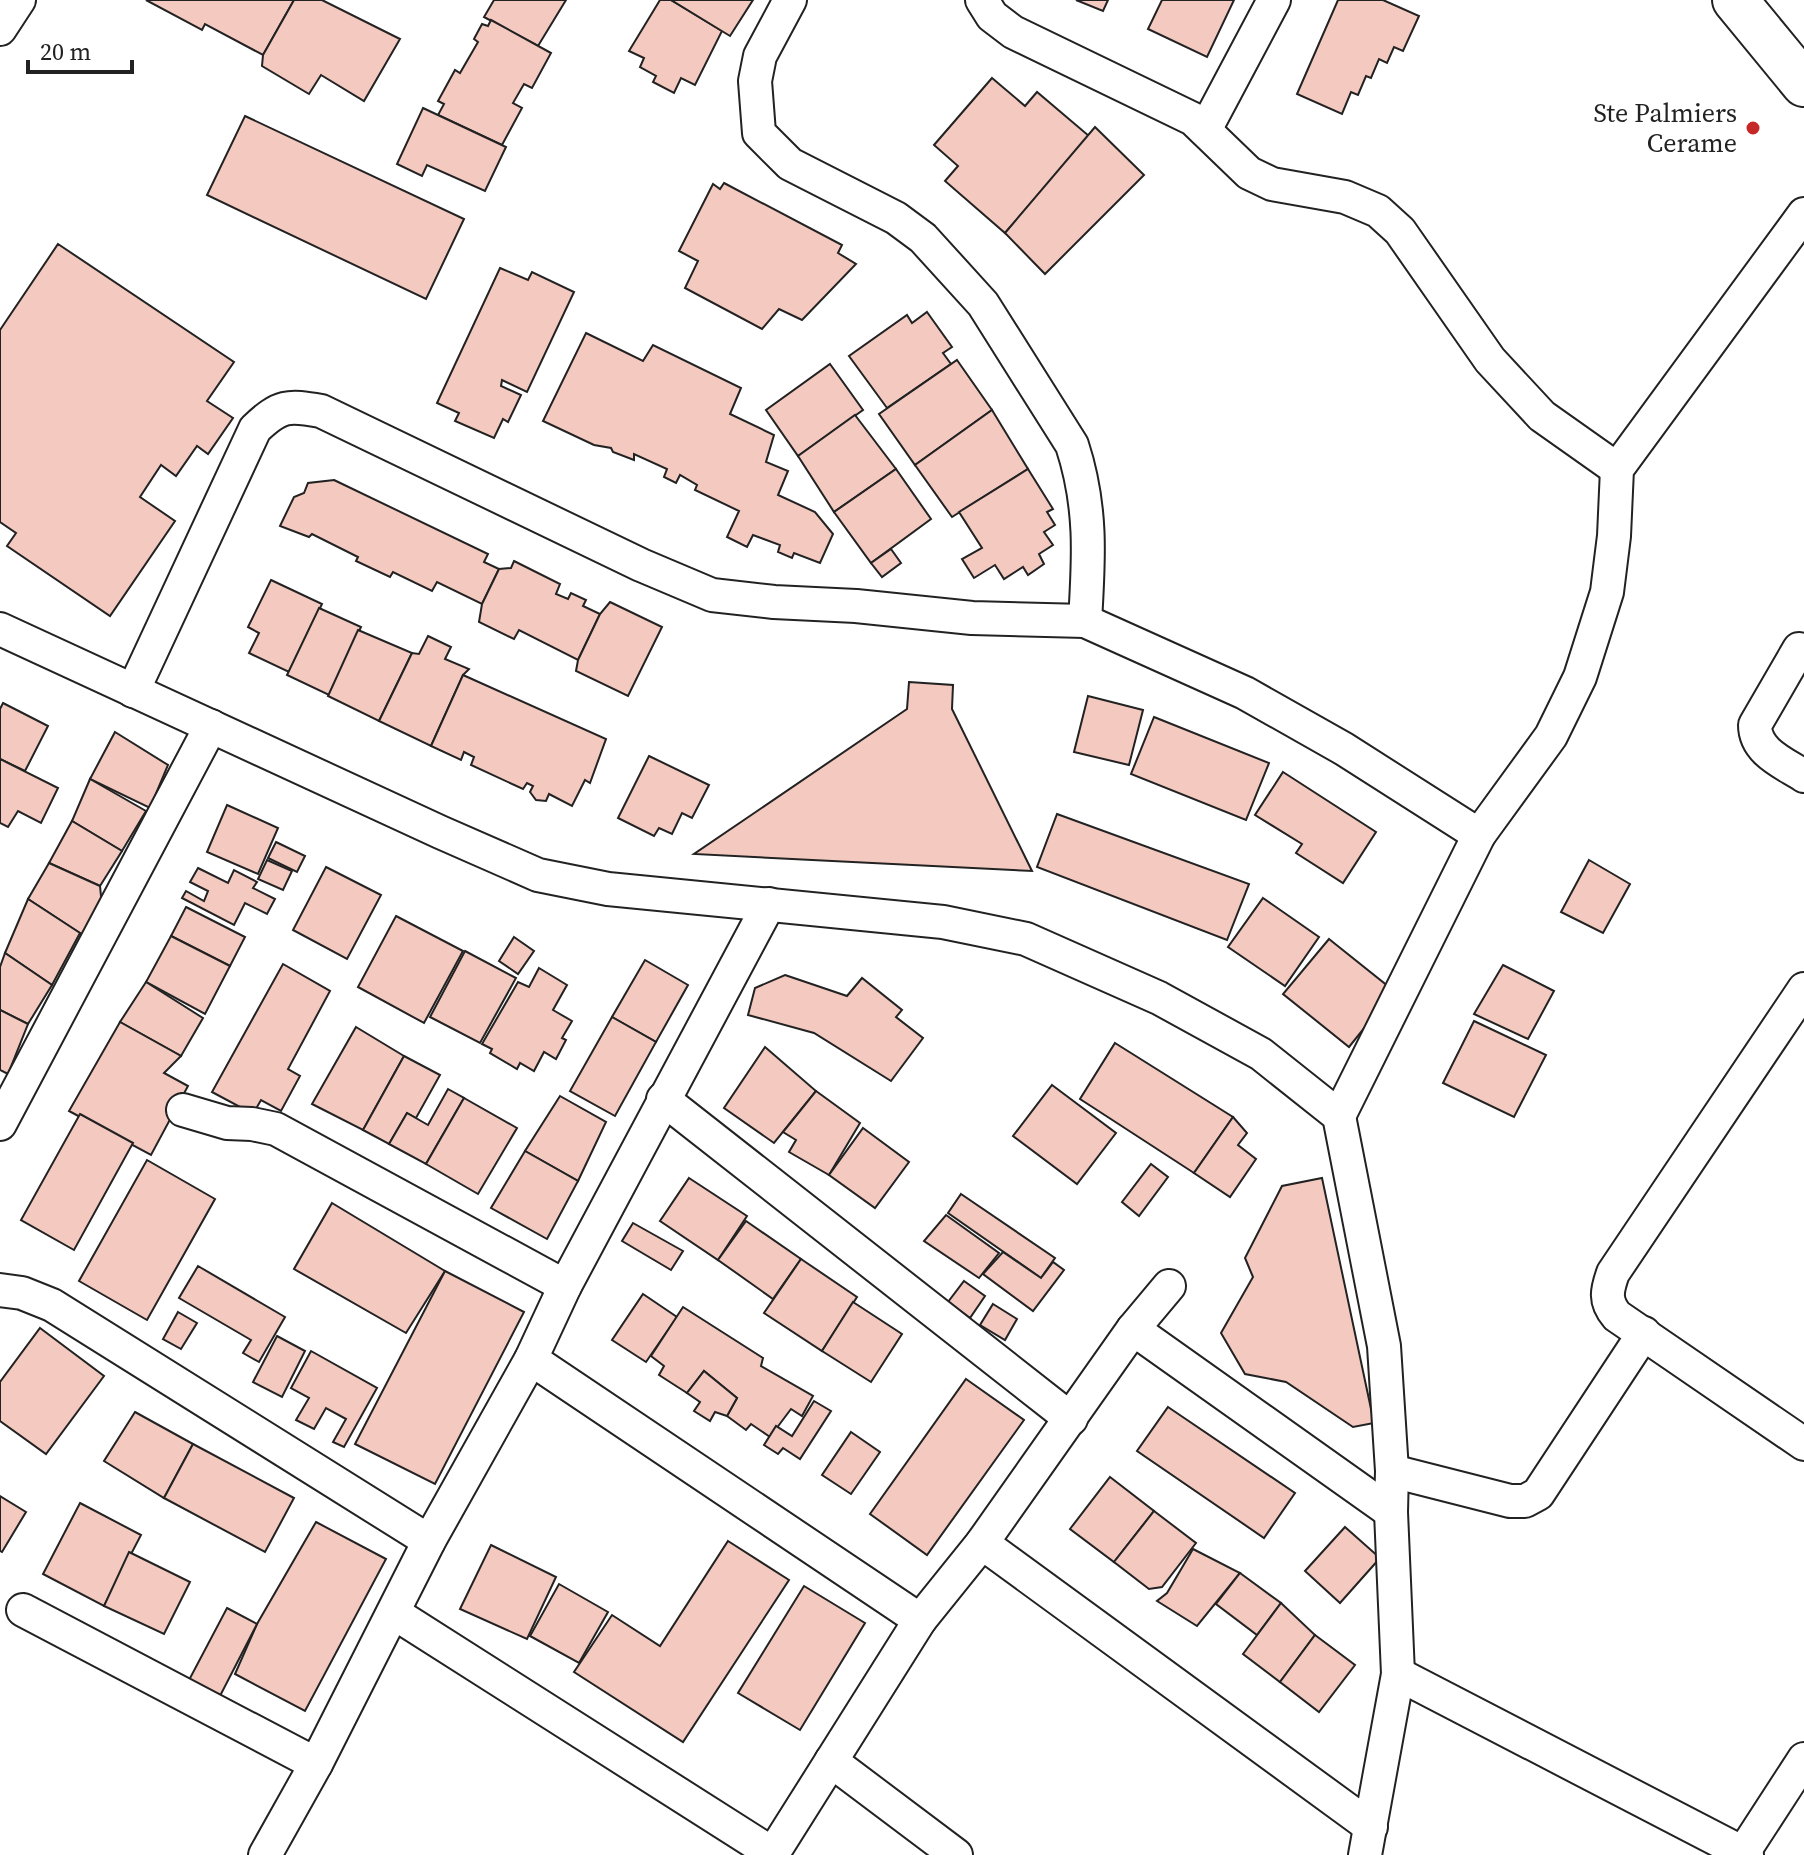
<svg xmlns="http://www.w3.org/2000/svg" width="1804" height="1855" font-family="'Source Serif 4',serif">
  <style>
    .building { fill: #f3c9c0; stroke: #222; stroke-width: 2 }
    .lines { fill: none; stroke-linecap: round; stroke-linejoin: round }
    .minor-casing { stroke: #222; stroke-width: 36 }
    .primary-casing { stroke: #222; stroke-width: 48 }
    .minor { stroke: #fff; stroke-width: 32 }
    .primary { stroke: #fff; stroke-width: 44 }
    .poi-dot { fill: #c62828; stroke: #fff; stroke-width: 3 }
    .labels { text-anchor: middle; dominant-baseline: central; stroke-width: 6; stroke-linejoin: round; paint-order: stroke }
    .poi-label { font-size: 26px; fill: #222; stroke: #fff; text-anchor: end }
  </style>
  <rect width="100%" height="100%" fill="#fff"/>
  <g class="building">
    <polygon points="146,0 294,0 263,55 205,24 202,30"/>
    <polygon points="294,0 322,0 400,39 364,101 321,75 309,94 262,66 263,55"/>
    <polygon points="494,0 566,0 538,46 484,17"/>
    <polygon points="660,0 671,0 722,31 695,85 681,78 674,93 653,82 656,76 640,67 644,58 629,51"/>
    <polygon points="671,0 753,0 730,36"/>
    <polygon points="1076,0 1108,0 1103,11"/>
    <polygon points="1162,0 1234,0 1207,57 1148,29"/>
    <polygon points="1338,0 1383,0 1419,16 1403,51 1394,47 1387,63 1379,59 1371,78 1366,76 1358,95 1351,92 1342,114 1297,94"/>
    <polygon points="491,20 551,53 532,88 524,84 513,103 522,108 502,145 438,115 444,104 438,101 455,70 460,73 478,42 474,39 482,24 488,26"/>
    <polygon points="992,78 1025,106 1037,92 1089,136 1005,233 945,181 958,166 934,145"/>
    <polygon points="423,108 506,147 485,191 427,165 422,176 397,164"/>
    <polygon points="245,116 464,219 426,299 207,195"/>
    <polygon points="1095,127 1144,175 1045,274 1005,233"/>
    <polygon points="724,183 842,245 838,253 856,264 802,320 779,309 762,329 685,288 698,261 679,251 713,184 720,189"/>
    <polygon points="58,244 234,362 207,401 233,418 208,454 197,446 176,476 161,465 140,497 175,521 110,616 7,546 16,533 0,522 0,330"/>
    <polygon points="500,268 528,280 532,272 574,292 527,392 502,380 501,386 521,395 508,422 503,419 494,438 455,421 459,413 437,403"/>
    <polygon points="927,312 952,347 943,353 951,364 887,408 849,356 907,315 912,323"/>
    <polygon points="586,333 643,361 653,345 741,388 730,414 774,435 766,462 788,471 778,495 815,512 833,534 820,563 794,553 792,558 778,552 780,545 753,535 747,547 727,537 739,511 695,490 697,485 680,475 676,483 664,477 667,469 634,454 634,460 613,452 611,448 594,445 543,421"/>
    <polygon points="957,360 992,410 915,465 879,414"/>
    <polygon points="830,364 863,410 798,456 766,410"/>
    <polygon points="992,410 1028,469 952,517 915,465"/>
    <polygon points="855,415 896,469 834,512 798,456"/>
    <polygon points="896,469 931,519 871,563 834,512"/>
    <polygon points="1028,469 1053,509 1047,512 1055,525 1044,532 1053,545 1039,554 1044,564 1028,575 1023,567 1004,579 995,565 974,578 962,559 982,548 959,512"/>
    <polygon points="334,480 488,554 484,562 499,569 482,604 437,582 432,591 393,572 390,577 356,561 358,557 312,534 309,537 280,526 294,497 304,493 308,483"/>
    <polygon points="891,549 901,563 882,577 871,563"/>
    <polygon points="514,561 560,584 556,594 568,599 571,593 586,600 583,606 600,614 578,660 519,630 514,639 479,622 482,604 499,569 511,568"/>
    <polygon points="271,580 322,604 289,672 249,653 259,633 248,627"/>
    <polygon points="610,602 662,627 628,696 576,671 578,660 600,614"/>
    <polygon points="319,608 361,627 329,695 287,675"/>
    <polygon points="358,630 412,653 379,721 328,696"/>
    <polygon points="428,636 451,647 445,659 469,669 463,675 431,746 379,721 412,653 419,654"/>
    <polygon points="463,675 606,739 590,783 585,780 572,806 549,794 546,801 536,800 530,792 533,786 527,783 523,789 471,765 474,757 464,752 461,760 431,746"/>
    <polygon points="909,682 953,685 952,709 1032,871 694,854 907,709"/>
    <polygon points="1088,696 1143,710 1129,765 1074,752"/>
    <polygon points="3,703 48,726 25,771 0,759 0,709"/>
    <polygon points="1154,717 1269,763 1246,820 1131,774"/>
    <polygon points="115,732 168,765 150,808 90,779"/>
    <polygon points="649,756 709,785 692,818 682,813 672,834 659,828 654,836 618,818"/>
    <polygon points="0,759 58,788 41,823 18,811 8,827 0,823"/>
    <polygon points="1283,772 1376,832 1343,883 1296,853 1302,844 1255,815"/>
    <polygon points="90,779 146,811 122,851 72,821"/>
    <polygon points="227,805 278,828 258,874 207,852"/>
    <polygon points="1057,814 1249,884 1227,940 1037,867"/>
    <polygon points="72,821 122,851 100,886 49,863"/>
    <polygon points="276,842 305,856 297,872 268,858"/>
    <polygon points="267,860 292,871 283,890 258,879"/>
    <polygon points="1589,860 1630,884 1603,933 1561,912"/>
    <polygon points="49,863 100,886 102,906 86,937 28,899"/>
    <polygon points="326,867 381,895 347,959 293,930"/>
    <polygon points="198,868 228,883 234,870 257,882 253,888 275,899 267,914 245,903 234,925 182,898 186,891 204,901 208,891 190,882"/>
    <polygon points="1263,898 1319,937 1285,986 1228,947"/>
    <polygon points="28,899 80,933 52,985 5,953"/>
    <polygon points="186,907 245,937 230,966 171,936"/>
    <polygon points="396,916 463,951 424,1023 358,987"/>
    <polygon points="171,936 230,966 205,1014 146,982"/>
    <polygon points="514,937 534,951 518,974 499,961"/>
    <polygon points="1329,939 1394,991 1349,1047 1283,994"/>
    <polygon points="465,951 516,978 480,1043 430,1017"/>
    <polygon points="5,953 52,985 28,1024 0,1010 0,967"/>
    <polygon points="645,960 688,985 656,1042 612,1017"/>
    <polygon points="283,964 330,991 288,1069 300,1076 281,1111 261,1100 253,1114 212,1092"/>
    <polygon points="1503,965 1554,991 1528,1039 1474,1014"/>
    <polygon points="539,968 567,985 553,1010 572,1021 562,1038 566,1040 556,1059 544,1052 534,1071 520,1063 517,1069 490,1053 492,1049 482,1044 518,982 529,987"/>
    <polygon points="785,975 847,996 862,978 902,1010 896,1017 923,1038 891,1081 814,1033 748,1015 755,988"/>
    <polygon points="146,982 203,1018 181,1056 120,1022"/>
    <polygon points="0,1010 28,1024 8,1074 0,1070"/>
    <polygon points="612,1017 656,1042 615,1116 570,1091"/>
    <polygon points="1474,1021 1546,1055 1514,1117 1443,1083"/>
    <polygon points="120,1022 181,1056 164,1073 188,1086 151,1155 69,1111"/>
    <polygon points="356,1027 404,1056 363,1130 312,1104"/>
    <polygon points="1115,1043 1233,1117 1194,1173 1080,1099"/>
    <polygon points="765,1047 816,1091 774,1143 724,1108"/>
    <polygon points="404,1056 440,1075 416,1118 407,1113 389,1144 363,1130"/>
    <polygon points="1052,1085 1116,1133 1077,1184 1013,1136"/>
    <polygon points="448,1089 464,1098 426,1164 389,1144 407,1113 428,1125"/>
    <polygon points="816,1091 860,1123 829,1175 789,1152 796,1140 783,1132"/>
    <polygon points="560,1096 606,1122 578,1181 525,1151"/>
    <polygon points="464,1098 517,1128 478,1194 426,1164"/>
    <polygon points="80,1114 133,1143 74,1250 21,1220"/>
    <polygon points="1233,1117 1247,1133 1238,1145 1256,1159 1230,1197 1194,1173"/>
    <polygon points="863,1128 909,1162 875,1208 829,1175"/>
    <polygon points="525,1151 578,1181 547,1239 491,1208"/>
    <polygon points="147,1160 215,1199 147,1320 79,1281"/>
    <polygon points="1151,1164 1168,1177 1139,1216 1122,1202"/>
    <polygon points="689,1178 747,1216 718,1260 660,1221"/>
    <polygon points="1322,1178 1374,1423 1353,1427 1286,1382 1245,1374 1221,1333 1253,1277 1245,1258 1282,1186"/>
    <polygon points="961,1194 1055,1258 1041,1278 948,1213"/>
    <polygon points="332,1203 445,1271 406,1333 294,1269"/>
    <polygon points="946,1215 999,1253 979,1278 924,1241"/>
    <polygon points="746,1221 801,1259 773,1299 718,1260"/>
    <polygon points="633,1223 683,1251 671,1270 622,1241"/>
    <polygon points="1003,1252 1041,1278 1053,1262 1064,1270 1033,1311 983,1274"/>
    <polygon points="801,1259 857,1297 822,1351 764,1313"/>
    <polygon points="198,1266 285,1317 259,1362 243,1353 251,1340 179,1298"/>
    <polygon points="445,1271 524,1312 435,1484 355,1444"/>
    <polygon points="964,1281 985,1296 970,1318 948,1302"/>
    <polygon points="643,1294 677,1317 646,1362 612,1340"/>
    <polygon points="853,1302 902,1334 871,1382 822,1351"/>
    <polygon points="993,1304 1017,1319 1005,1340 980,1325"/>
    <polygon points="683,1307 763,1358 761,1366 813,1396 802,1416 791,1409 770,1437 751,1424 746,1430 727,1416 737,1398 704,1371 687,1393 659,1375 664,1366 651,1356"/>
    <polygon points="178,1312 197,1323 181,1349 163,1339"/>
    <polygon points="40,1328 104,1376 46,1454 0,1421 0,1382"/>
    <polygon points="277,1336 305,1351 282,1397 253,1382"/>
    <polygon points="311,1351 377,1388 344,1447 333,1442 346,1419 326,1408 314,1429 296,1420 309,1398 291,1388"/>
    <polygon points="704,1371 737,1398 727,1416 715,1412 710,1421 694,1411 700,1402 687,1393"/>
    <polygon points="966,1379 1024,1420 927,1555 870,1514"/>
    <polygon points="814,1401 831,1411 800,1459 783,1448 778,1454 764,1445 776,1426 792,1436"/>
    <polygon points="1168,1407 1295,1493 1264,1538 1137,1451"/>
    <polygon points="135,1412 193,1444 164,1498 104,1461"/>
    <polygon points="851,1432 880,1452 851,1494 822,1475"/>
    <polygon points="193,1444 294,1498 265,1552 164,1498"/>
    <polygon points="1110,1477 1154,1511 1114,1562 1070,1529"/>
    <polygon points="0,1496 26,1512 2,1552 0,1551"/>
    <polygon points="80,1503 141,1535 104,1606 43,1574"/>
    <polygon points="1154,1511 1196,1543 1162,1587 1149,1589 1114,1562"/>
    <polygon points="316,1522 386,1559 305,1711 235,1674 257,1624"/>
    <polygon points="1345,1527 1380,1558 1340,1603 1305,1571"/>
    <polygon points="728,1541 789,1580 683,1742 574,1672 612,1615 660,1646"/>
    <polygon points="491,1545 556,1577 527,1639 460,1609"/>
    <polygon points="1193,1549 1240,1573 1197,1626 1157,1601 1167,1593"/>
    <polygon points="129,1552 190,1582 164,1634 104,1606"/>
    <polygon points="1240,1573 1281,1603 1257,1635 1216,1604"/>
    <polygon points="559,1584 608,1612 579,1663 530,1636"/>
    <polygon points="804,1586 865,1623 800,1730 738,1693"/>
    <polygon points="1281,1603 1315,1635 1280,1682 1243,1654"/>
    <polygon points="227,1608 257,1624 220,1696 189,1680"/>
    <polygon points="1315,1635 1355,1665 1319,1712 1280,1682"/>
  </g>
  <g class="lines">
    <g class="minor-casing">
      <g id="minor">
        <path d="M790,0L760,56L755,81L759,133L790,164L896,218L923,238L983,304L1072,445C1092,506 1089,557 1085,621"/>
        <polyline points="982,0 992,16 1013,32 1193,119 1249,173 1272,184 1345,197 1378,211 1400,231 1490,360 1542,416 1617,469"/>
        <polyline points="0,29 19,0"/>
        <polyline points="1205,130 1274,0"/>
        <polyline points="0,629 440,832 538,875 608,889 943,922 1026,939 1159,998 1261,1054 1339,1116 1384,1346 1392,1471 1391,1512 1398,1674 1365,1855"/>
        <path d="M1799,649L1755,725C1755,752 1784,763 1804,776"/>
        <path d="M133,691L255,429C280,405 288,405 321,411L641,565L712,595L774,602L856,606L972,618L1085,621L1245,693L1344,749L1479,835"/>
        <path d="M1804,989L1613,1273C1607,1290 1604,1301 1617,1316L1804,1444"/>
        <polyline points="663,1099 1071,1419"/>
        <polyline points="183,1110 227,1123 252,1124 276,1129 565,1286"/>
        <polyline points="1339,1116 1479,835 1551,736 1580,677 1607,592 1614,536 1617,469 1804,214"/>
        <polyline points="0,1124 211,726"/>
        <polyline points="0,1290 22,1293 52,1305 429,1541"/>
        <polyline points="1133,1329 1391,1512"/>
        <polyline points="531,1359 920,1620"/>
        <polyline points="1392,1471 1510,1501 1525,1501 1538,1494 1644,1333"/>
        <polyline points="982,1543 1371,1827"/>
        <polyline points="23,1610 316,1764"/>
        <polyline points="394,1613 773,1854"/>
        <polyline points="1398,1674 1747,1855"/>
        <polyline points="831,1761 956,1855"/>
        <polyline points="1743,1853 1804,1759"/>
        <polyline points="265,1855 316,1764 429,1541 531,1359 565,1286 769,904"/>
        <polyline points="772,1855 920,1620 982,1543 1133,1329 1169,1286"/>
      </g>
    </g>
    <g class="primary-casing">
      <polyline id="primary" points="1735,0 1804,84"/>
    </g>
    <use href="#minor" class="minor"/>
    <use href="#primary" class="primary"/>
  </g>
  <circle class="poi-dot" cx="1753" cy="128" r="8"/>
  <g class="labels">
    <g class="poi-label">
      <text x="1737" y="113">Ste Palmiers<tspan x="1737" dy="30">Cerame</tspan></text>
    </g>
  </g>
  <path d="M28 60v12h104v-12" fill="none" stroke="#222222" stroke-width="4"/>
  <text x="40" y="60" font-size="24" fill="#222222" stroke="#ffffff" stroke-width="6" paint-order="stroke">20 m</text>
</svg>
